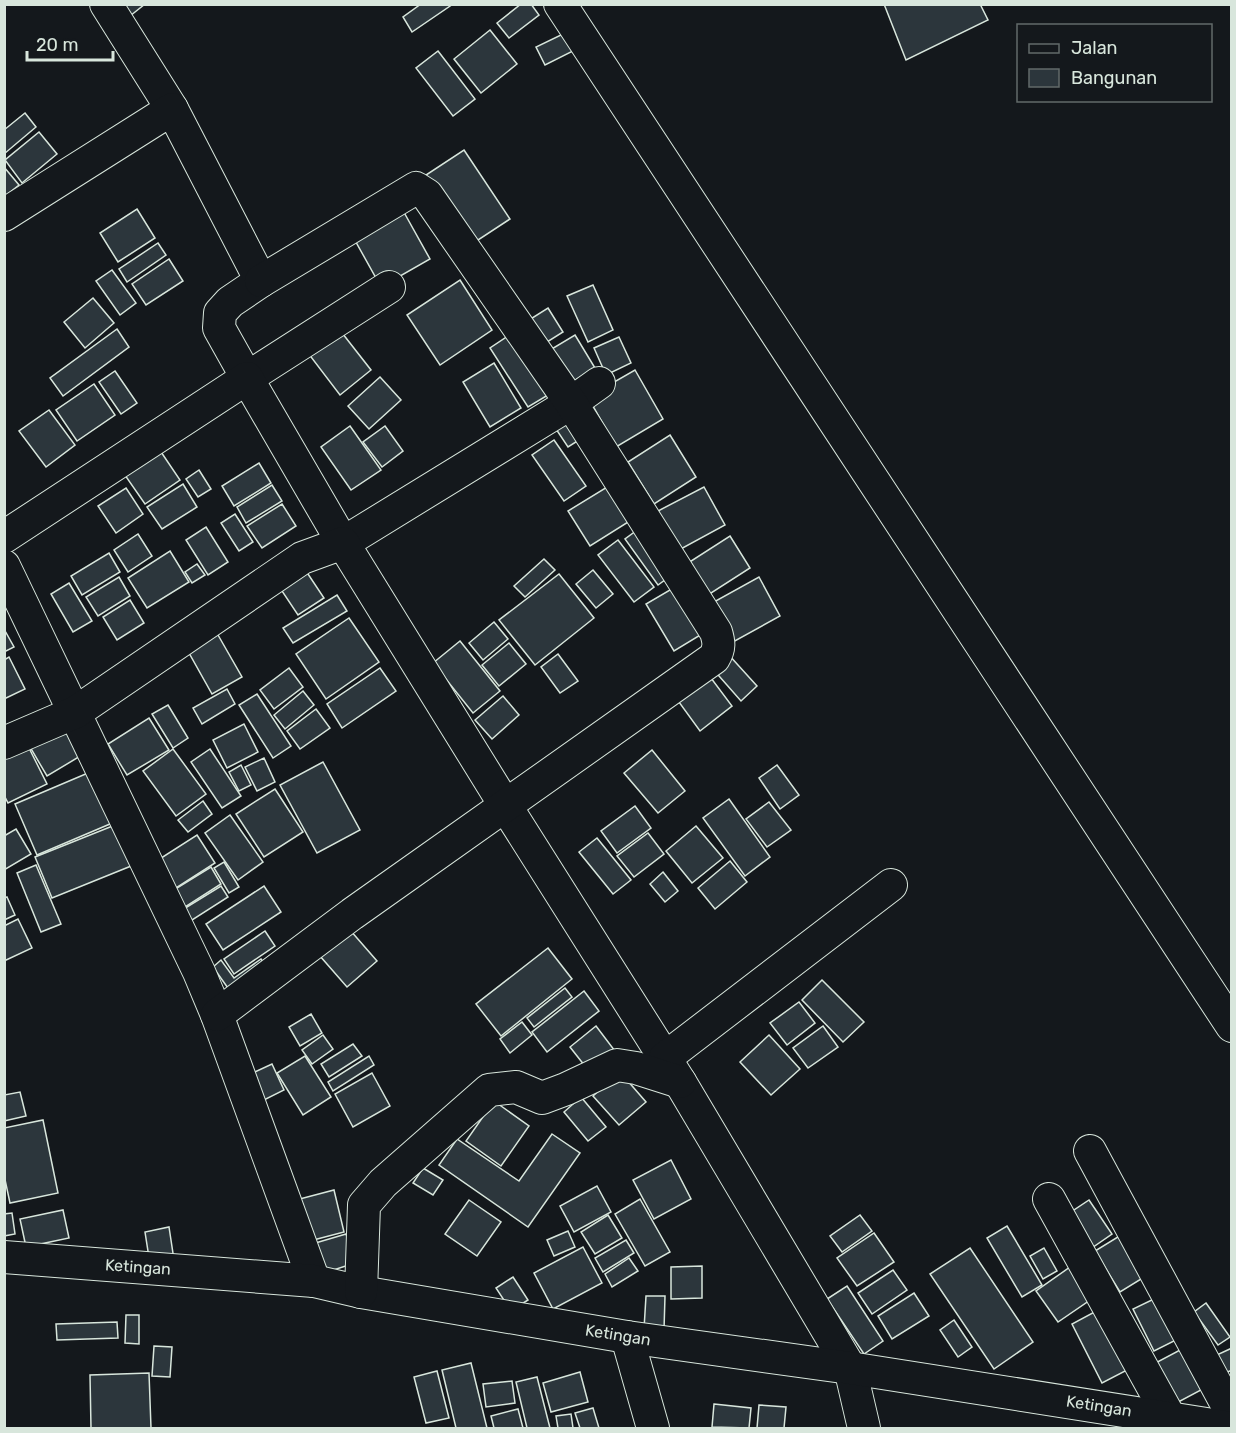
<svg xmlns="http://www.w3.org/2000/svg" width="1236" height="1433" font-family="Rubik,sans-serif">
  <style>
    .building { fill: #2c363c; stroke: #d8e6dc; stroke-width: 1.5 }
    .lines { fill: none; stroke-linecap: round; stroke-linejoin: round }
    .minor-casing { stroke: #d8e6dc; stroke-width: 34 }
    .minor { stroke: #14181c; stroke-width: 32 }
    .labels { text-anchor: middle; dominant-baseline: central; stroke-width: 4.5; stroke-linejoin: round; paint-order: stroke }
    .street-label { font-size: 16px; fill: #d8e6dc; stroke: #14181c }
  </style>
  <rect width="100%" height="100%" fill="#14181c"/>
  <g class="building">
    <polygon points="122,4 145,4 130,16"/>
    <polygon points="421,4 453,4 412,32 403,17"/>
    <polygon points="521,4 531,4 539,15 509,38 497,23"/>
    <polygon points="884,4 980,4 988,20 906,60"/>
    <polygon points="490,30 517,64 481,93 454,59"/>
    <polygon points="565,33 573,51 545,65 536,47"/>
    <polygon points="438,51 475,99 453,116 416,68"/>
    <polygon points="25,113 36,127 4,154 4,130"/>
    <polygon points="39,132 57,154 22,183 5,160"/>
    <polygon points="464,150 510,219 472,244 426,175"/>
    <polygon points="4,167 19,185 4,197"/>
    <polygon points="401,207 430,259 381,287 352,235"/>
    <polygon points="137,209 155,238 118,262 100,233"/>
    <polygon points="158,243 166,255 127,282 119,269"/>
    <polygon points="169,259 183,281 146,305 132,284"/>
    <polygon points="112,270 136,303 120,315 96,281"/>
    <polygon points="460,280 492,330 440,365 407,315"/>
    <polygon points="593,285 613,330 588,342 567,296"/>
    <polygon points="93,298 114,323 85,348 64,322"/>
    <polygon points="548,308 563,332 536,349 521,325"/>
    <polygon points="117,329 129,347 63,396 50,378"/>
    <polygon points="339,329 371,370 340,395 308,353"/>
    <polygon points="514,332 553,392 528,407 490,348"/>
    <polygon points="575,335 595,368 566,386 545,353"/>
    <polygon points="619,337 631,363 606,375 594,348"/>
    <polygon points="494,363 521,408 490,427 463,382"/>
    <polygon points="635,370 663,419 616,447 588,397"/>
    <polygon points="115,371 137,403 121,414 99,382"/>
    <polygon points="380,377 401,400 369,429 348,406"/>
    <polygon points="94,384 115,415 77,441 56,410"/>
    <polygon points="49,410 75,445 46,467 19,431"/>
    <polygon points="575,417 587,435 568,447 556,429"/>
    <polygon points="350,426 381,470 351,490 321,447"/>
    <polygon points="385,426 403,451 382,467 363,442"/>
    <polygon points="670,435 696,477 654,504 628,462"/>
    <polygon points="554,440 586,486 564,501 532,455"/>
    <polygon points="155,443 180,480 145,504 120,468"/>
    <polygon points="259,463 271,483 234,506 222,486"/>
    <polygon points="199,470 211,489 198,497 186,479"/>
    <polygon points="183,484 197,507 162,529 147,507"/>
    <polygon points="612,484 633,519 590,546 568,511"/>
    <polygon points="272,485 282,501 246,523 237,507"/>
    <polygon points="704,487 725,525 679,550 658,511"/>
    <polygon points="126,488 143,514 116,533 98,506"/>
    <polygon points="282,504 296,526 262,548 247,526"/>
    <polygon points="235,514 253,542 239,551 221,523"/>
    <polygon points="206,527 228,562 208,575 186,540"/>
    <polygon points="640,528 673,574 658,585 625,539"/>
    <polygon points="138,534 152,556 128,572 114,550"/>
    <polygon points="730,536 750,568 708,595 688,563"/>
    <polygon points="618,540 654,587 634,602 598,555"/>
    <polygon points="170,551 189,582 147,608 128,578"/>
    <polygon points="109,553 120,572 82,595 71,576"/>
    <polygon points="544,559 555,570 525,597 514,586"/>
    <polygon points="197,564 205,575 192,583 185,572"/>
    <polygon points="304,568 324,598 298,615 278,585"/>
    <polygon points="593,570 613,594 596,608 576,584"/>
    <polygon points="559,574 594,618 535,665 499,620"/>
    <polygon points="119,577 130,596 98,616 86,597"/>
    <polygon points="759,577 780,616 733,642 712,603"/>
    <polygon points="69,583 92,621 73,632 51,594"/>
    <polygon points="675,587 702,634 674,651 646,604"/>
    <polygon points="337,595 347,611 293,643 283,628"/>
    <polygon points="130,600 144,623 117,640 103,617"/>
    <polygon points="349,618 379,662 326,699 296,654"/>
    <polygon points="494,622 508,639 483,660 469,643"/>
    <polygon points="214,628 242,677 212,694 184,644"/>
    <polygon points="4,629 14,647 4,652"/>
    <polygon points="460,641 500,691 473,713 433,663"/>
    <polygon points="509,643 526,664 499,686 482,665"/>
    <polygon points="558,654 578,681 560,693 541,667"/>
    <polygon points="728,654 757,686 741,701 712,668"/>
    <polygon points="9,657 25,689 4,699 4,660"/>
    <polygon points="289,668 303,687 274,709 260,690"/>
    <polygon points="380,668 396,691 342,728 327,704"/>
    <polygon points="708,674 732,706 700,731 676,698"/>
    <polygon points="227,689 235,704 202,724 193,708"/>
    <polygon points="303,691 314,705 285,729 274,715"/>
    <polygon points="257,694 291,746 273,758 239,705"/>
    <polygon points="503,696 519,715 492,739 475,720"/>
    <polygon points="168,705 188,738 173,748 152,714"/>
    <polygon points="316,709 330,728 300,749 287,731"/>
    <polygon points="149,718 169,750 127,775 108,744"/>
    <polygon points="244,724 258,752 227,768 213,740"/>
    <polygon points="65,726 82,755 47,776 30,747"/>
    <polygon points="26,742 47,784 8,803 4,795 4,753"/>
    <polygon points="173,749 206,794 176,816 143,771"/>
    <polygon points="210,749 241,796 222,808 191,762"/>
    <polygon points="652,750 685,791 658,813 624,773"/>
    <polygon points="264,758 275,782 257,791 245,767"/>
    <polygon points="323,762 360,830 317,853 280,785"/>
    <polygon points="241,765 251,785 239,791 229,772"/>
    <polygon points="777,765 799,795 780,809 759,778"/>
    <polygon points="95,770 117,821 37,855 15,804"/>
    <polygon points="275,789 303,832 264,857 236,814"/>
    <polygon points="729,799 770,857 745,876 703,818"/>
    <polygon points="203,801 212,814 188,832 178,820"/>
    <polygon points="769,802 791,830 767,847 746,819"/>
    <polygon points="635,806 651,828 617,853 601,831"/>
    <polygon points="230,815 263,862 238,880 205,833"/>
    <polygon points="125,821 141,862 52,898 35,857"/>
    <polygon points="696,826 723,858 692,883 666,851"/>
    <polygon points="16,829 31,854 4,870 4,836"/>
    <polygon points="648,833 664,854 634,877 617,856"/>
    <polygon points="197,835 215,863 176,888 158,860"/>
    <polygon points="597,838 631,880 613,894 579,852"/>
    <polygon points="730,861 747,882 715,909 698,888"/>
    <polygon points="224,862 239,887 229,893 214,868"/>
    <polygon points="36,865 61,924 41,932 17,873"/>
    <polygon points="211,867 221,884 182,909 172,891"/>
    <polygon points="663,872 678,891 665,902 650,884"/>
    <polygon points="221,886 228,897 189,922 182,910"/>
    <polygon points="264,886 281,912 223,950 206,924"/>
    <polygon points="7,897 15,915 4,920 4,898"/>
    <polygon points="18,919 32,948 4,961 4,926"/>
    <polygon points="350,930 377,961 347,987 320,956"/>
    <polygon points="265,931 275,946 234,974 224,959"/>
    <polygon points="548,948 572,979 501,1036 476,1004"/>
    <polygon points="261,959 270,972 235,998 213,967 221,960 234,978"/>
    <polygon points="822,980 864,1022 843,1042 802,1000"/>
    <polygon points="565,988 572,997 534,1027 527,1018"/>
    <polygon points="584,991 599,1011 547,1052 532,1032"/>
    <polygon points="799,1002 815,1023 787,1045 770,1023"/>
    <polygon points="311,1014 322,1033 300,1046 289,1027"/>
    <polygon points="522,1022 532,1035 510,1053 500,1039"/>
    <polygon points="596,1026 618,1055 592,1075 570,1047"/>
    <polygon points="823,1026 838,1047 808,1068 793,1048"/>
    <polygon points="323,1035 333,1049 312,1064 302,1050"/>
    <polygon points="769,1035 800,1069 771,1095 740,1062"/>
    <polygon points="353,1044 362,1056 329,1077 321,1064"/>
    <polygon points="305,1056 331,1097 303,1115 277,1073"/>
    <polygon points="369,1056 374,1065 333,1091 328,1082"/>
    <polygon points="272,1064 284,1090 256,1104 244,1077"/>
    <polygon points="620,1072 646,1102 619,1125 593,1096"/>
    <polygon points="372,1073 390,1106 353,1127 335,1094"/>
    <polygon points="20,1092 26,1116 4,1121 4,1095"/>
    <polygon points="581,1097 606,1127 588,1141 564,1112"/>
    <polygon points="494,1101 529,1126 501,1166 466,1141"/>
    <polygon points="43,1120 58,1193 10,1203 4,1175 4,1128"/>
    <polygon points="552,1134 580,1153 528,1227 439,1165 457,1139 519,1181"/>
    <polygon points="671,1160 691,1199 654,1219 633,1180"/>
    <polygon points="423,1168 443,1180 433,1195 413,1183"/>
    <polygon points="597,1186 611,1212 574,1232 560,1206"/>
    <polygon points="334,1190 344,1232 302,1243 292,1201"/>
    <polygon points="640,1199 670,1252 645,1266 615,1214"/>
    <polygon points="469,1200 501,1222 477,1256 445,1234"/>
    <polygon points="1089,1200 1112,1234 1086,1252 1062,1218"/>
    <polygon points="63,1210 69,1238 26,1247 20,1219"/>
    <polygon points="12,1213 15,1234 4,1236 4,1214"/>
    <polygon points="608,1215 622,1238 595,1254 581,1232"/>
    <polygon points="860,1215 872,1231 842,1252 830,1236"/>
    <polygon points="1007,1226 1042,1285 1022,1297 987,1238"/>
    <polygon points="169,1227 174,1260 150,1264 145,1232"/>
    <polygon points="568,1231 575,1247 554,1256 547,1240"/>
    <polygon points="874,1233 894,1262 857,1286 837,1258"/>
    <polygon points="346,1234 355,1263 321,1274 312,1244"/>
    <polygon points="1121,1235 1146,1276 1120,1292 1095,1251"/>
    <polygon points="626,1240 634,1253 603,1272 595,1258"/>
    <polygon points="583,1247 602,1283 553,1309 534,1273"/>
    <polygon points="970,1248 1033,1342 994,1369 930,1274"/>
    <polygon points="1044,1248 1057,1271 1043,1279 1030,1256"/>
    <polygon points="629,1258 638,1271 612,1287 605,1274"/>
    <polygon points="702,1266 702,1298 671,1299 671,1267"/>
    <polygon points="1070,1267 1093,1298 1058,1322 1036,1291"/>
    <polygon points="893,1270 907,1290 872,1314 858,1293"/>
    <polygon points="513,1277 528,1300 511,1311 496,1288"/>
    <polygon points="847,1286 883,1341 864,1354 827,1299"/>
    <polygon points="914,1293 929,1316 892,1339 878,1316"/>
    <polygon points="646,1296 665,1296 664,1330 644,1329"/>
    <polygon points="1158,1297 1180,1338 1154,1351 1133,1309"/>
    <polygon points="1206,1303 1230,1337 1218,1345 1194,1312"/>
    <polygon points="1100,1309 1131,1368 1102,1383 1072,1324"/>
    <polygon points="126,1315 139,1315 139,1344 125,1343"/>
    <polygon points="954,1320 972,1347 958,1357 940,1330"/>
    <polygon points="117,1322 118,1338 57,1340 56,1324"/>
    <polygon points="154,1346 172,1347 170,1377 152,1376"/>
    <polygon points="1232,1348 1232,1370 1217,1377 1208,1359"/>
    <polygon points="1180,1350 1201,1390 1167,1408 1146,1368"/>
    <polygon points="471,1363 487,1428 456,1428 442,1370"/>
    <polygon points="437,1371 449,1418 426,1423 414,1377"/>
    <polygon points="580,1372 588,1402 551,1412 543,1383"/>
    <polygon points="149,1373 151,1428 91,1428 90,1375"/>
    <polygon points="537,1377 550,1428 527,1428 516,1382"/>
    <polygon points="512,1381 515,1403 486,1407 483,1384"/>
    <polygon points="714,1404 751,1408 749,1428 712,1427"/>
    <polygon points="759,1405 786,1407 784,1428 757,1428"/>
    <polygon points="593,1408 599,1428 580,1428 575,1413"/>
    <polygon points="518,1409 523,1428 494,1428 491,1416"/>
    <polygon points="571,1414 573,1428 558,1428 556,1416"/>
  </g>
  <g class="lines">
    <g class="minor-casing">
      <g id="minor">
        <polyline points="106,4 172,109"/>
        <polyline points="560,4 1232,1026"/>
        <polyline points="4,215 172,109 261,281 230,302 220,313 219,328 247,378 389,287"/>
        <polyline points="4,537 247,378 343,543 571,403 599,383"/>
        <polyline points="4,566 199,972 217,1015 314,1281"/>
        <polyline points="4,743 76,712 302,558 343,543 505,805 680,1082 850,1368 864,1428"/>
        <path d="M217,1015L352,914L714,658C720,648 719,642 716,632L571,403L427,195L416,188L261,281"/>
        <polyline points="665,1058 891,885"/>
        <polyline points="1090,1151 1232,1414"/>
        <polyline points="1049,1199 1170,1418"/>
        <polyline points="4,1257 314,1281 361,1292 627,1337 850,1368 1232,1428"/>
        <polyline points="361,1292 364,1205 383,1183 489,1090 516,1087 542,1098 566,1089 617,1065 636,1068 680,1082"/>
        <polyline points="627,1337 653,1428"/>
      </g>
    </g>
    <use href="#minor" class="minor"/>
  </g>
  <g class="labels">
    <g class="street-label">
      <text transform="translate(138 1267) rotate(4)">Ketingan</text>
      <text transform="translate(618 1335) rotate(9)">Ketingan</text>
      <text transform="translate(1099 1406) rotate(9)">Ketingan</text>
    </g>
  </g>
  <rect width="1236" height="1433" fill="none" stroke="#d8e6dc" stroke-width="12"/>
  <rect x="1017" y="24" width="195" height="78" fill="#14181c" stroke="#626a69" stroke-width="1.5"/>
  <rect x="1029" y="44" width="30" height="9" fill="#14181c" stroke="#626a69" stroke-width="1.5"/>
  <text x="1071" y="54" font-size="18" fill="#d8e6dc">Jalan</text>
  <rect x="1029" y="69" width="30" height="18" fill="#2c363c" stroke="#626a69" stroke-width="1.5"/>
  <text x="1071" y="84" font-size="18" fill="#d8e6dc">Bangunan</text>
  <path d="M27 51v9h86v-9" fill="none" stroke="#d8e6dc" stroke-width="3"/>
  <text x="36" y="51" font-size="18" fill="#d8e6dc" stroke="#14181c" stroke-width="4.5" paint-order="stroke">20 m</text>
</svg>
